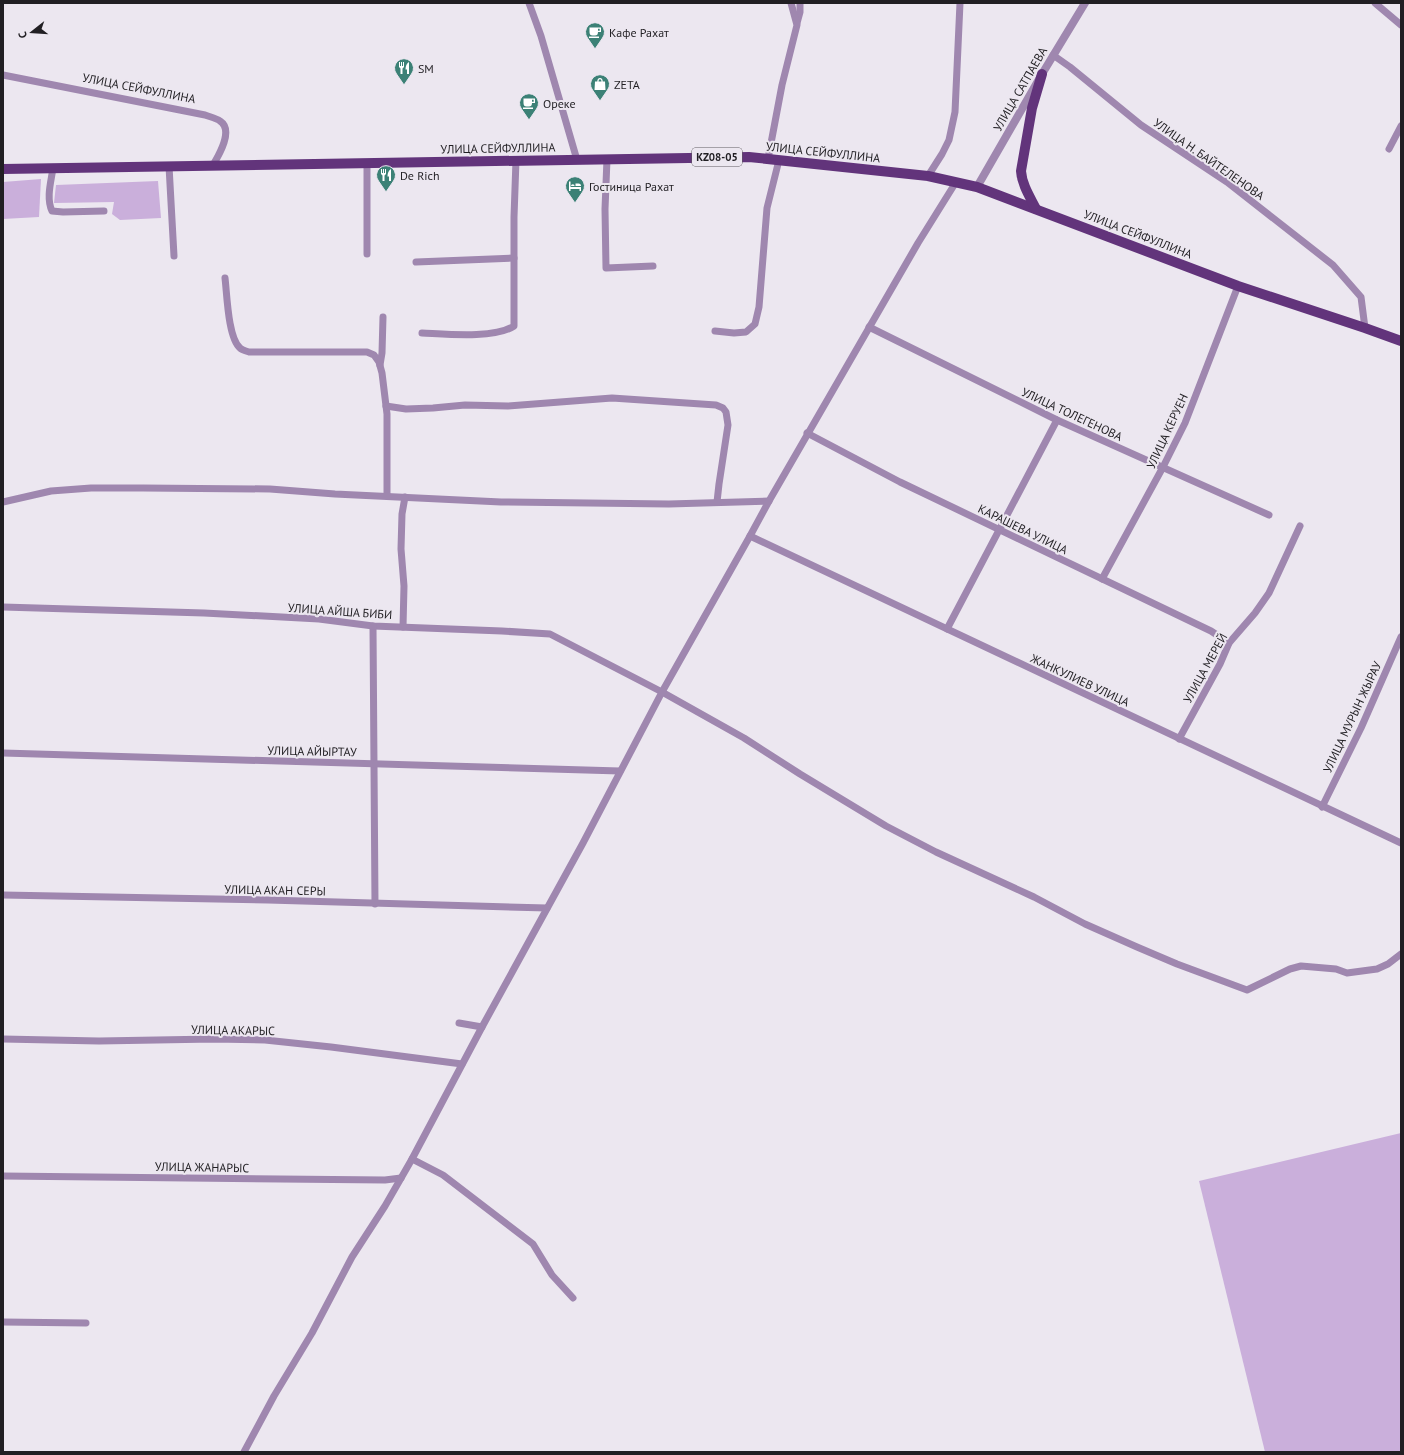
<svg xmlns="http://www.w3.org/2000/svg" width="1404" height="1455" font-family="'PT Sans',sans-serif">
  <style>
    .green { fill: #caafdb }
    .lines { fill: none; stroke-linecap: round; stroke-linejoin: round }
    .minor { stroke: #9f87af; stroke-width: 7 }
    .tertiary { stroke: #9f87af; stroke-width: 8 }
    .primary { stroke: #62347b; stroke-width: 10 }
    .labels { text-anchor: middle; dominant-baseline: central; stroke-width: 4; stroke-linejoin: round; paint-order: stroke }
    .shield { fill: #ece7f0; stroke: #5e5b60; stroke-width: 1 }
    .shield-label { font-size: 11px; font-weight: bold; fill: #211f23 }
    .poi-label { font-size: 12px; fill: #211f23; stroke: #ece7f0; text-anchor: start }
    .street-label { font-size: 12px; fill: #211f23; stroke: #ece7f0 }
  </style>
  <rect width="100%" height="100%" fill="#ece7f0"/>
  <g class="green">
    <polygon points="41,179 39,217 3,219 3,182"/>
    <polygon points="158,181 161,218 120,220 112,214 114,202 54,203 56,185"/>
    <polygon points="1401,1133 1401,1452 1265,1452 1199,1181"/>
  </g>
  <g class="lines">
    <g class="minor">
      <polyline points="529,3 541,36 577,160"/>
      <polyline points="1375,3 1401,25"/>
      <polyline points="797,23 800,12 800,3"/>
      <polyline points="1053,55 1070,67 1141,125 1227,182 1333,265 1361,297 1365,328"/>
      <path d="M3,75L205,115C210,117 216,118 220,121C234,130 219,155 213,165"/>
      <polyline points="1389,149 1401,126"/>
      <polyline points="607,159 605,209 606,268 653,266"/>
      <polyline points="768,159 782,85 797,25 791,3"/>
      <polyline points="169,166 174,256"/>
      <path d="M53,168C51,182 46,198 52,211L63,212L104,211"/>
      <polyline points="928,176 942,154 949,140 955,112 960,3"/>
      <polyline points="367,254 367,163"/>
      <polyline points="416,262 514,258"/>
      <path d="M225,278C227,294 228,338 240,348C242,350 246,351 249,352H367L374,355L379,362L382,373L387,414V496"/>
      <polyline points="869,327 1057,420 1269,515"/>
      <polyline points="715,331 734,333 746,332 755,324 759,307 767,208 779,160"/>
      <path d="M422,333C445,334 495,339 514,326V217L516,160"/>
      <polyline points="380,365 382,353 383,317"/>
      <polyline points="386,406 406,409 433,408 465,405 508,406 612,398 716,405 723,408 726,412 728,425 719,484 717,502"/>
      <polyline points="807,433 900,482 1211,631 1229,643"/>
      <polyline points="3,502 51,491 91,488 143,488 270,489 335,494 501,502 669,504 769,501"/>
      <polyline points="750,536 1401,843"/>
      <polyline points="1102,579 1163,467 1185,423 1238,286"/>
      <polyline points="3,607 204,613 319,619 373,626 502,631 550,634 662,692 744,738 800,774 886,826 936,852 1034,897 1085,924 1137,947 1177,964 1247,990 1290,969 1301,966 1336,969 1347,973 1377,969 1388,964 1401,954"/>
      <polyline points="373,626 375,904"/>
      <polyline points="403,627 404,586 401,549 402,514 405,497"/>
      <polyline points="947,629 1057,420"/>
      <polyline points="1179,739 1220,664 1229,643 1255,613 1269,593 1300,526"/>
      <polyline points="3,753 620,771"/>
      <polyline points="1322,807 1361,728 1401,637"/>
      <polyline points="3,895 268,900 547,908"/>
      <polyline points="459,1023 482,1027"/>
      <polyline points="3,1039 99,1041 214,1039 265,1040 331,1047 462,1064"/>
      <polyline points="412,1159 443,1175 533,1244 552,1275 573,1298"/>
      <polyline points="3,1176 385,1180 401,1178"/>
      <polyline points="3,1322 86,1323"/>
      <polyline points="244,1452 274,1396 312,1333 352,1257 385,1206 412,1159 482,1027 583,843 662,692 750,536 769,501 918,243 956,182"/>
    </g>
    <polyline class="tertiary" points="977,187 1042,74 1085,3"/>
    <g class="primary">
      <polyline points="3,169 749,157 928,176 977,187 1238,286 1365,328 1401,341"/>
      <path d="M1036,209C1030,197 1022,185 1021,171L1032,108L1042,74"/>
    </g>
  </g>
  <defs>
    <g id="cafe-pin" transform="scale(1)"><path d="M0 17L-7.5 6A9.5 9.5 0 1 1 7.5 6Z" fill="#3c8176" stroke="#ece7f0"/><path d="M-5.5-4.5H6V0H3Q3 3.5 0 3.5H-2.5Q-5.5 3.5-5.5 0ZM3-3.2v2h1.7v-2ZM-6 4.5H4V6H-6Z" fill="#fff"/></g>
    <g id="restaurant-pin" transform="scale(1)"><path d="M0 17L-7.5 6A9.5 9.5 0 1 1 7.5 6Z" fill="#3c8176" stroke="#ece7f0"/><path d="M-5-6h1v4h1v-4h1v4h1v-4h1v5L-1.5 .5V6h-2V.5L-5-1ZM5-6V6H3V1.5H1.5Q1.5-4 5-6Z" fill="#fff"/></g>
    <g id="shop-pin" transform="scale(1)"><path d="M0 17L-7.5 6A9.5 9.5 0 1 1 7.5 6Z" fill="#3c8176" stroke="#ece7f0"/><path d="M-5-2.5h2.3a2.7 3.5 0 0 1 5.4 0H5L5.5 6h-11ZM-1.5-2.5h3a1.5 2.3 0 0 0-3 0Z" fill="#fff"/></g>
    <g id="hotel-pin" transform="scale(1)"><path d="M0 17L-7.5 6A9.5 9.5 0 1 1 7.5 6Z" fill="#3c8176" stroke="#ece7f0"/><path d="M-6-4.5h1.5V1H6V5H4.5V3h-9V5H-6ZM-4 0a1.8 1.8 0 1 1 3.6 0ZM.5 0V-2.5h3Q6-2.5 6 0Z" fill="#fff"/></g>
  </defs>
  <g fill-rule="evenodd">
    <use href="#cafe-pin" x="595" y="32"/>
    <use href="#restaurant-pin" x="404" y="68"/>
    <use href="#shop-pin" x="600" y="84"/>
    <use href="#cafe-pin" x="529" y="103"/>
    <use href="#restaurant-pin" x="386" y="175"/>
    <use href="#hotel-pin" x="575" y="186"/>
  </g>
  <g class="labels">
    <rect class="shield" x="692" y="148" width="50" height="18" rx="3"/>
    <g class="shield-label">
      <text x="717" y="157">KZ08-05</text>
    </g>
    <g class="poi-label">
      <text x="609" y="32">Кафе Рахат</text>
      <text x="418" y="68">SM</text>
      <text x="614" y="84">ZETA</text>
      <text x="543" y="103">Ореке</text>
      <text x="400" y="175">De Rich</text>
      <text x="589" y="186">Гостиница Рахат</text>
    </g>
    <g class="street-label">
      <text transform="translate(139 88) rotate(11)">УЛИЦА СЕЙФУЛЛИНА</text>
      <text transform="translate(1020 89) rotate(-60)">УЛИЦА САТПАЕВА</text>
      <text transform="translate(498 148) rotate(-1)">УЛИЦА СЕЙФУЛЛИНА</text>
      <text transform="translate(823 152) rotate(6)">УЛИЦА СЕЙФУЛЛИНА</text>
      <text transform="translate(1209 159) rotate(35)">УЛИЦА Н. БАЙТЕЛЕНОВА</text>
      <text transform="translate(1138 234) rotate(21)">УЛИЦА СЕЙФУЛЛИНА</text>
      <text transform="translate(1072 414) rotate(25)">УЛИЦА ТОЛЕГЕНОВА</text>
      <text transform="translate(1167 431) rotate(-65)">УЛИЦА КЕРУЕН</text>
      <text transform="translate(1023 529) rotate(26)">КАРАШЕВА УЛИЦА</text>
      <text transform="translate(340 611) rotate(4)">УЛИЦА АЙША БИБИ</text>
      <text transform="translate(1205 668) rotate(-61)">УЛИЦА МЕРЕЙ</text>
      <text transform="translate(1080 680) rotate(25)">ЖАНКУЛИЕВ УЛИЦА</text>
      <text transform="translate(1352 717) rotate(-65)">УЛИЦА МУРЫН ЖЫРАУ</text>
      <text transform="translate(312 751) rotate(1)">УЛИЦА АЙЫРТАУ</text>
      <text transform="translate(275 890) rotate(1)">УЛИЦА АКАН СЕРЫ</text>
      <text transform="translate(233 1030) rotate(1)">УЛИЦА АКАРЫС</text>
      <text transform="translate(202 1167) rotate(1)">УЛИЦА ЖАНАРЫС</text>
    </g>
  </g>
  <rect width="1404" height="1455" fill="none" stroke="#211f23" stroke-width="8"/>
  <g transform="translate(32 32) rotate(253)" stroke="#ece7f0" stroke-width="3" paint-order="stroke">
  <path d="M0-3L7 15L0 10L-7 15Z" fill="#211f23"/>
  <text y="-6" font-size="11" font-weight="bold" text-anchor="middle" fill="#211f23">С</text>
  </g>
</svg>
